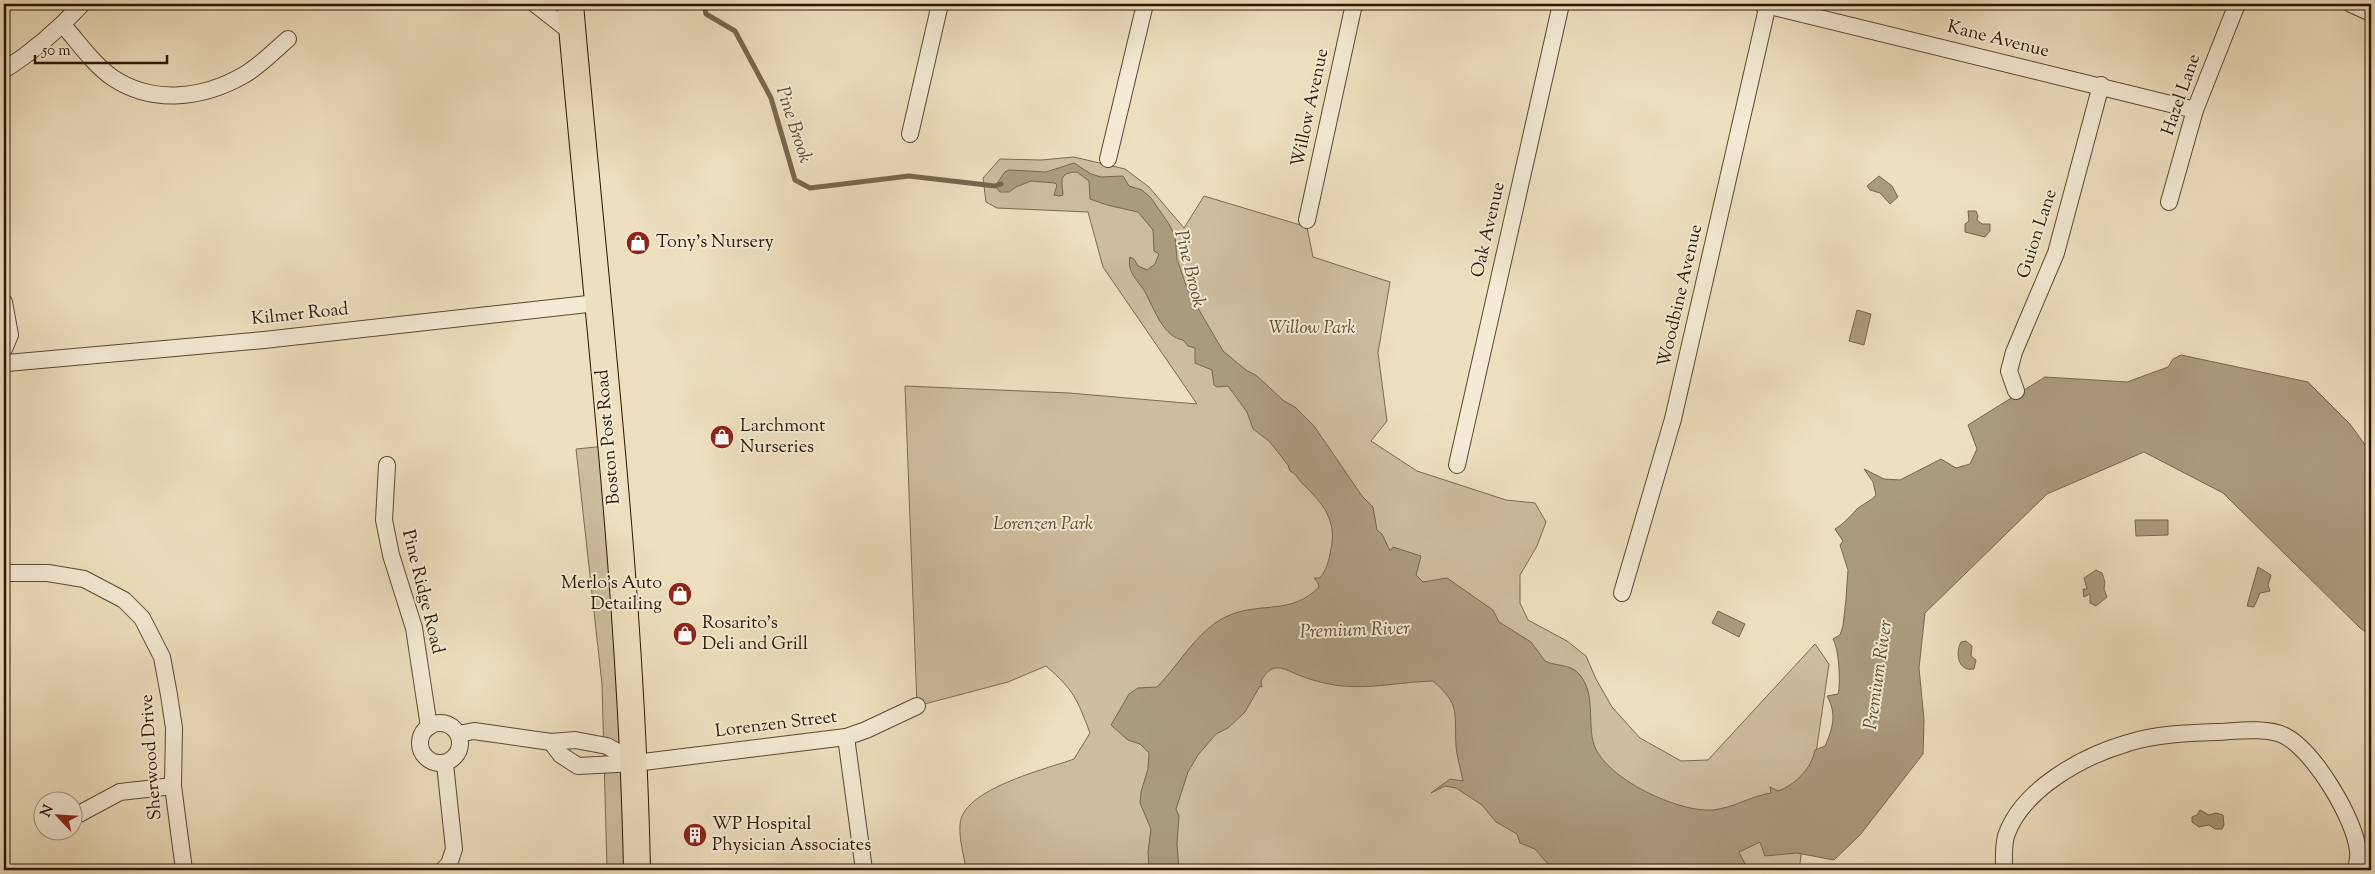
<svg xmlns="http://www.w3.org/2000/svg" width="2375" height="874" font-family="'Sorts Mill Goudy',serif">
  <style>
    .green { fill: #cdbd9e; stroke: #7c6a4f }
    .water { fill: #ab9b7d; stroke: #77664b }
    .lines { fill: none; stroke-linecap: round; stroke-linejoin: round }
    .stream { stroke: #77664b; stroke-width: 5 }
    .minor-casing { stroke: #5b4830; stroke-width: 18 }
    .primary-casing { stroke: #2a1600; stroke-width: 28 }
    .minor { stroke: #f4ead5; stroke-width: 16 }
    .primary { stroke: #eedfbe; stroke-width: 26 }
    .labels { text-anchor: middle; dominant-baseline: central; stroke-width: 4; stroke-linejoin: round; paint-order: stroke }
    .street-label { font-size: 18px; fill: #2a1600; stroke: #f4ead5 }
    .poi-label { font-size: 18px; fill: #2a1600; stroke: #f4ead5; text-anchor: start }
    .park-label { font-size: 18px; font-style: italic; fill: #5b482f; stroke: #f4ead5 }
    .water-label { font-size: 19px; font-style: italic; fill: #5e4b32; stroke: #f4ead5 }
  </style>
  <rect width="100%" height="100%" fill="#eedfbe"/>
  <filter id="stains"><feTurbulence type="fractalNoise" baseFrequency=".004" numOctaves="4"/><feColorMatrix values="0 0 0 0 .2 0 0 0 0 .09 0 0 0 0 .02 0 0 0 .5 -.17"/></filter>
  <radialGradient id="worn" r=".72"><stop offset=".6" stop-color="#630" stop-opacity="0"/><stop offset="1" stop-color="#630" stop-opacity=".3"/></radialGradient>
  <g class="green">
    <path d="M1074,157L1125,169L1149,187L1184,228L1204,196L1307,227L1313,257L1390,282L1378,353L1387,421L1371,441L1417,471L1506,500L1535,503L1546,522L1537,546L1520,575V603L1528,620L1567,641L1586,656L1596,679L1612,707L1640,738L1681,761L1708,760L1815,644L1829,664L1799,870H966C964,856 959,839 960,825C961,789 1047,769 1074,759L1090,733C1077,699 1074,690 1046,666L1008,682L917,706L905,386L1069,393L1197,404L1103,267L1088,212L997,208L986,202L983,178L1000,159L1041,160Z"/>
    <polygon points="616,445 641,870 607,870 602,684 576,449"/>
  </g>
  <g class="water">
    <path d="M1074,163L1091,174L1101,177L1123,176L1129,186L1142,190L1151,198L1169,224L1175,236L1177,259L1188,291L1223,351L1246,370L1257,376L1284,401L1295,407L1314,426L1362,496L1373,507L1377,530L1382,534L1390,551L1393,547L1421,556L1416,575L1423,582L1447,578L1493,610L1499,622L1531,642L1545,661C1557,667 1570,663 1580,675C1596,695 1587,722 1594,745C1606,779 1679,813 1713,810C1733,808 1751,796 1771,793L1770,787L1778,791C1795,785 1812,768 1815,750L1825,746C1833,728 1837,714 1827,696L1838,694C1841,683 1839,649 1833,639L1840,635L1843,626L1846,599L1848,570L1840,545L1843,541L1835,529C1844,523 1849,518 1856,510C1862,504 1870,502 1876,495L1873,482L1864,469L1884,479L1900,480L1941,459L1956,468L1970,464L1977,449L1968,425L2045,377L2127,382L2168,367L2173,359L2181,355L2308,382L2350,424L2371,453V636L2360,628L2223,493L2144,452L2047,494L1925,613L1919,668L1924,720L1923,754L1860,835L1834,860L1797,853L1765,856L1760,842L1739,852L1745,864L1738,870H1553L1535,849L1520,843L1517,834L1496,822L1482,805L1456,788L1445,786L1431,793L1450,779L1463,781C1461,770 1457,758 1456,746C1454,713 1461,705 1433,681C1398,682 1363,691 1329,684C1319,682 1308,679 1299,675C1283,669 1273,660 1261,681L1262,687L1260,686L1245,712L1228,728L1216,734L1198,755L1188,772L1176,809L1179,816L1177,844L1179,870H1149L1148,852L1151,829L1140,803L1141,792L1148,769L1149,753L1140,744L1128,740L1111,725L1129,694L1138,688L1157,687C1180,664 1198,628 1230,615C1261,602 1292,615 1319,587L1318,583L1314,578H1320C1327,569 1329,560 1331,549C1337,520 1323,504 1304,485C1298,480 1298,475 1290,471L1288,465L1269,441L1253,429L1247,412L1228,386L1217,387L1214,385L1212,370L1195,363V348L1188,346L1183,340C1164,337 1155,311 1147,296C1141,282 1126,274 1130,257L1134,259L1138,266L1147,270L1155,264L1159,254L1154,251L1153,230L1138,212L1107,205L1090,199L1089,181L1077,172C1058,173 1062,180 1063,195L1059,196L1054,195L1057,185L1055,183L1031,181L1016,187L1009,192H1000L995,186L1005,172L1009,170L1046,172Z"/>
    <polygon points="1879,176 1892,186 1898,197 1890,204 1880,193 1870,190 1867,186"/>
    <polygon points="1968,211 1976,211 1978,216 1977,220 1982,224 1990,224 1990,231 1985,237 1965,232 1965,224 1969,221"/>
    <polygon points="1857,310 1871,314 1864,345 1849,341"/>
    <polygon points="2135,520 2168,520 2168,535 2136,536"/>
    <polygon points="2258,567 2271,575 2268,585 2270,591 2260,593 2254,607 2247,606"/>
    <polygon points="2096,570 2102,573 2105,582 2104,589 2107,597 2096,606 2090,603 2090,594 2084,597 2083,589 2087,589 2084,578"/>
    <polygon points="1718,611 1745,624 1739,637 1712,623"/>
    <path d="M1966,641L1972,646L1971,656L1976,660L1974,669C1958,672 1955,653 1961,642Z"/>
    <polygon points="2200,810 2209,815 2216,813 2223,815 2224,825 2222,829 2215,829 2209,825 2199,827 2192,822 2192,817 2197,815"/>
  </g>
  <g class="lines">
    <polyline class="stream" points="704,4 706,14 735,31 771,98 795,180 810,188 909,176 995,186 1001,184"/>
    <g class="minor-casing">
      <g id="minor">
        <polyline points="535,4 572,33"/>
        <polyline points="1762,4 2195,110"/>
        <polyline points="2351,4 2371,13"/>
        <path d="M63,25C79,43 93,64 113,78C154,105 204,98 244,75C260,66 274,51 288,39"/>
        <path d="M4,70C34,51 58,30 82,4"/>
        <polyline points="910,134 940,4"/>
        <polyline points="1108,159 1145,4"/>
        <polyline points="2169,202 2195,110 2237,4"/>
        <polyline points="1307,220 1354,4"/>
        <polyline points="4,302 10,335 4,349"/>
        <polyline points="7,363 264,340 597,303"/>
        <polyline points="2016,391 2009,371 2014,352 2056,253 2101,85"/>
        <polyline points="387,465 384,520 391,555 414,628 429,727"/>
        <polyline points="1457,465 1561,4"/>
        <polyline points="4,573 48,573 84,579 124,600 142,618 162,657 169,695 174,728 173,786 184,870"/>
        <polyline points="1622,593 1673,419 1768,4"/>
        <circle cx="440" cy="743" r="20"/>
        <polyline points="458,734 474,731 551,742 575,740 607,746 635,762"/>
        <polyline points="846,737 864,870"/>
        <polyline points="551,742 561,755 578,766 635,763 846,737 866,730 917,706"/>
        <polyline points="79,814 120,792 173,786"/>
        <polyline points="443,870 449,864 454,849 445,764"/>
        <path d="M2004,870C2004,859 2003,847 2006,836C2022,789 2083,756 2128,743C2156,734 2188,733 2218,732C2237,731 2268,727 2285,736C2314,751 2355,819 2358,851C2359,857 2357,864 2356,870"/>
      </g>
    </g>
    <g class="primary-casing">
      <path id="primary" d="M570,4C595,292 631,581 637,870"/>
    </g>
    <use href="#minor" class="minor"/>
    <use href="#primary" class="primary"/>
  </g>
  <defs>
    <g id="shop-disc" transform="scale(1.25)"><circle r="9.5" fill="#8f2418" stroke="#f4ead5"/><path d="M-5-2.5h2.3a2.7 3.5 0 0 1 5.4 0H5L5.5 6h-11ZM-1.5-2.5h3a1.5 2.3 0 0 0-3 0Z" fill="#fff"/></g>
    <g id="building-disc" transform="scale(1.25)"><circle r="9.5" fill="#8f2418" stroke="#f4ead5"/><path d="M-4-6H4V6H1V3H-1V6H-4ZM-2.5-4.3h1.7v1.8h-1.7ZM.8-4.3h1.7v1.8H.8ZM-2.5-1h1.7V.8h-1.7ZM.8-1h1.7V.8H.8Z" fill="#fff"/></g>
  </defs>
  <g fill-rule="evenodd">
    <use href="#shop-disc" x="638" y="243"/>
    <use href="#shop-disc" x="722" y="437"/>
    <use href="#shop-disc" x="680" y="594"/>
    <use href="#shop-disc" x="685" y="634"/>
    <use href="#building-disc" x="695" y="835"/>
  </g>
  <g class="labels">
    <g class="street-label">
      <text transform="translate(1998 40) rotate(14)">Kane Avenue</text>
      <text transform="translate(2182 95) rotate(-71)">Hazel Lane</text>
      <text transform="translate(1311 108) rotate(-78)">Willow Avenue</text>
      <text transform="translate(1489 230) rotate(-77)">Oak Avenue</text>
      <text transform="translate(2038 234) rotate(-72)">Guion Lane</text>
      <text transform="translate(1681 296) rotate(-77)">Woodbine Avenue</text>
      <text transform="translate(300 315) rotate(-6)">Kilmer Road</text>
      <text transform="translate(609 437) rotate(-95)">Boston Post Road</text>
      <text transform="translate(422 592) rotate(76)">Pine Ridge Road</text>
      <text transform="translate(776 725) rotate(-7)">Lorenzen Street</text>
      <text transform="translate(152 757) rotate(-94)">Sherwood Drive</text>
    </g>
    <g class="poi-label">
      <text x="656" y="243">Tony's Nursery</text>
      <text x="740" y="427">Larchmont<tspan x="740" dy="21">Nurseries</tspan></text>
      <text x="662" y="584" text-anchor="end">Merlo's Auto<tspan x="662" dy="21">Detailing</tspan></text>
      <text x="702" y="624">Rosarito's<tspan x="702" dy="21">Deli and Grill</tspan></text>
      <text x="712" y="825">WP Hospital<tspan x="712" dy="21">Physician Associates</tspan></text>
    </g>
    <g class="park-label">
      <text x="1312" y="329">Willow Park</text>
      <text x="1043" y="525">Lorenzen Park</text>
    </g>
    <g class="water-label">
      <text transform="translate(793 125) rotate(72)">Pine Brook</text>
      <text transform="translate(1189 269) rotate(76)">Pine Brook</text>
      <text transform="translate(1355 631) rotate(-2)">Premium River</text>
      <text transform="translate(1879 675) rotate(-82)">Premium River</text>
    </g>
  </g>
  <rect width="2375" height="874" fill="none" stroke="#eedfbe" stroke-width="20"/>
  <rect x="5" y="5" width="2365" height="864" fill="none" stroke="#2a1600" stroke-width="2.5"/>
  <rect x="10" y="10" width="2355" height="854" fill="none" stroke="#2a1600"/>
  <g transform="translate(58 816) rotate(295)"><circle r="24" fill="#f4ead5" stroke="#a39580"/>
  <path d="M0-4L9 19L0 12L-9 19Z" fill="#8f2418"/>
  <text y="-8" font-size="14" font-weight="bold" text-anchor="middle" fill="#2a1600">N</text>
  </g>
  <path d="M35 55v8h132v-8" fill="none" stroke="#2a1600" stroke-width="2.5"/>
  <text x="42" y="55" font-size="15" fill="#2a1600" stroke="#f4ead5" stroke-width="4" paint-order="stroke">50 m</text>
  <rect width="100%" height="100%" filter="url(#stains)"/>
  <rect width="100%" height="100%" fill="url(#worn)"/>
</svg>
